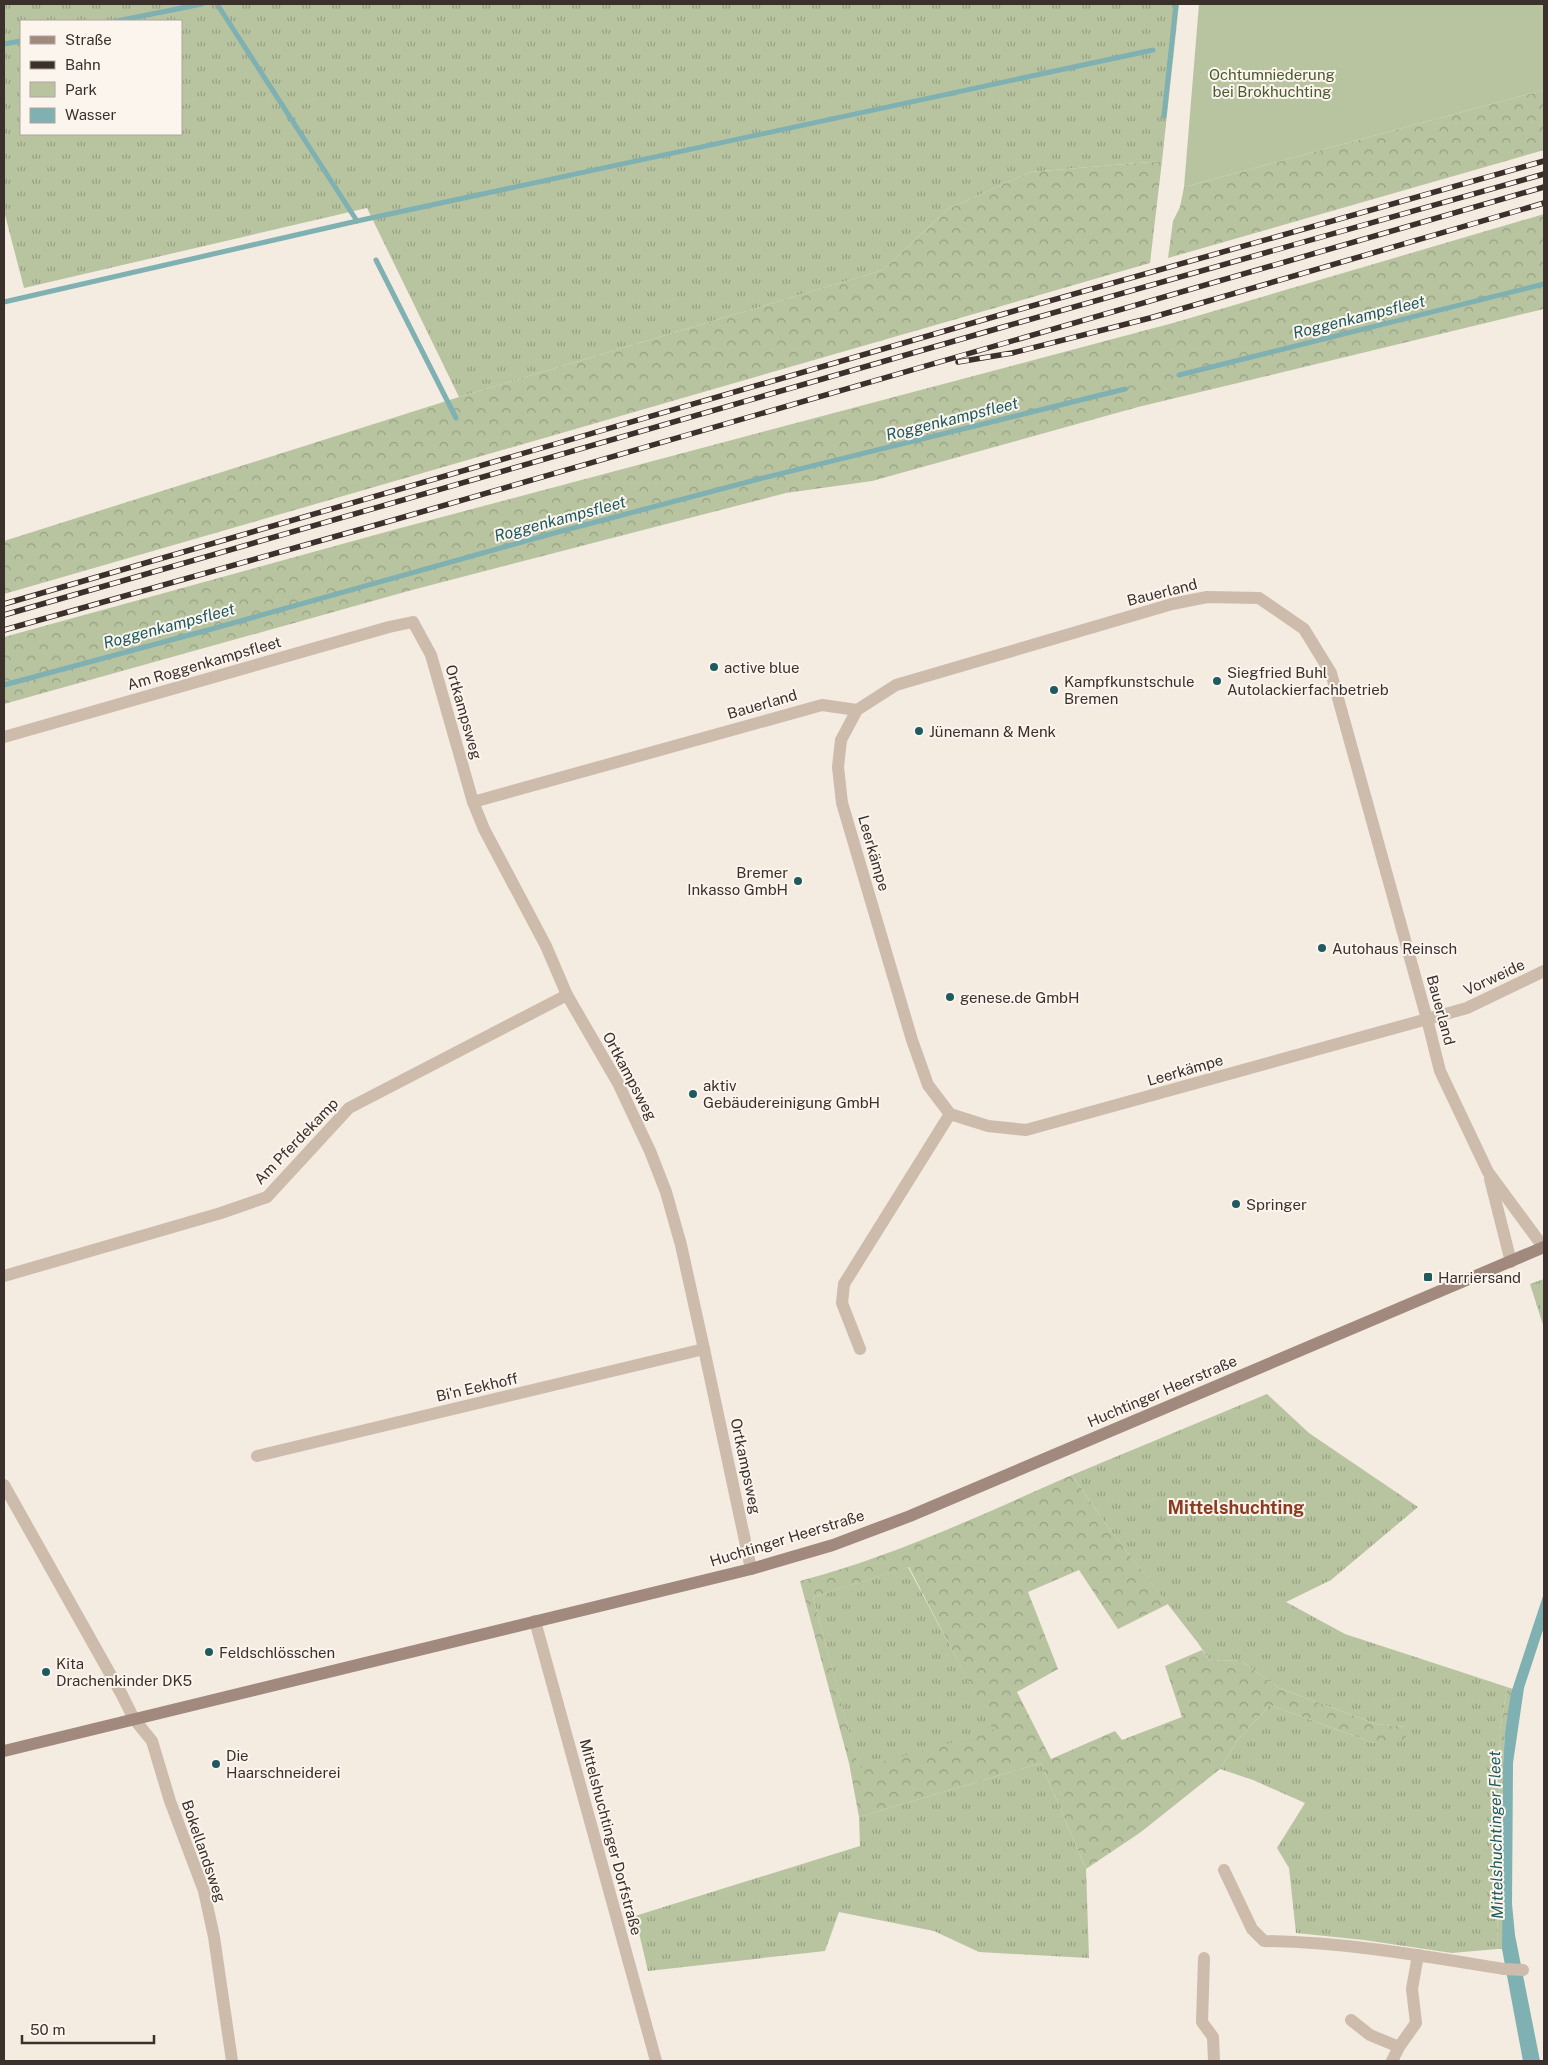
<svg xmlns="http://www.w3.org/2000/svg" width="1548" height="2065" font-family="'Public Sans',sans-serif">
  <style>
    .grass { fill: url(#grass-tufts); fill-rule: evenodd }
    .forest { fill: url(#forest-crowns); fill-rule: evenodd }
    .green { fill: #b8c4a0 }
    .water { fill: #7fb0b2 }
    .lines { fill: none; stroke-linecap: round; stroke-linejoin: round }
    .stream { stroke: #7fb0b2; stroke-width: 5 }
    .street { stroke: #cdbbac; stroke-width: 12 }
    .secondary { stroke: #a18a7d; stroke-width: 12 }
    .rail-casing { stroke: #3b302b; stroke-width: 5.5 }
    .rail { stroke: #fbf5ee; stroke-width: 4; stroke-dasharray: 11; stroke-linecap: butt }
    .poi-dot { fill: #1f5a5e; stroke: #fbf5ee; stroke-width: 2 }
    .labels { text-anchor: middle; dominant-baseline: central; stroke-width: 4; stroke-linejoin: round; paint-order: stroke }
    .park-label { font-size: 15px; fill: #4a5a2e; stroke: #fbf5ee }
    .street-label { font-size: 15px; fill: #3b302b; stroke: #fbf5ee }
    .poi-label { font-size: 15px; fill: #3b302b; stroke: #fbf5ee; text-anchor: start }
    .water-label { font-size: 16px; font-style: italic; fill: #1f5a5e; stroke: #fbf5ee }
    .quarter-label { font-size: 18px; font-weight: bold; fill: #8c3b22; stroke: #fbf5ee }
  </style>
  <defs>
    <pattern id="grass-tufts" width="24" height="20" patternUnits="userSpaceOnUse" patternTransform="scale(1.25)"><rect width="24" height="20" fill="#b8c4a0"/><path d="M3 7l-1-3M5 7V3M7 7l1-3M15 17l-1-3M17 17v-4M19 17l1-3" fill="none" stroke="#97a083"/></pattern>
    <pattern id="forest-crowns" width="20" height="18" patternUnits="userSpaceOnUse" patternTransform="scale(1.25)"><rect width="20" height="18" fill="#b8c4a0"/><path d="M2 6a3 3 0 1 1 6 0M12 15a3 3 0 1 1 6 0" fill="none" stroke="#97a083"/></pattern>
  </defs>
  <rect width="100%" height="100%" fill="#f4ebe1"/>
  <g class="grass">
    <path d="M4,4H1179L1162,161L1030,172L948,209L883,270L459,397L367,208L24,288L4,211ZM21,21H181V134H21Z"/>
    <polygon points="1544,1279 1544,1328 1530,1284"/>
    <polygon points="1267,1394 1309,1433 1418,1507 1331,1580 1286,1602 1345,1634 1507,1687 1500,1731 1497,1949 1452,1953 1364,1940 1296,1933 1289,1868 1277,1848 1305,1803 1253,1780 1220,1769 1239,1738 1270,1705 1374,1743 1406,1727 1376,1724 1279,1688 1240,1660 1210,1661 1198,1643 1110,1530 1072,1475"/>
    <polygon points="908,1567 995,1731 859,1769 813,1597"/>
    <polygon points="1041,1763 1086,1869 1089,1958 979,1952 934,1931 839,1912 825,1951 648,1971 635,1916 860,1846 859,1817"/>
  </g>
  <g class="forest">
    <polygon points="1544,90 1544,150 1168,258 1173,221 1180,207 1184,187"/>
    <polygon points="1162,161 1150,263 4,594 4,541 459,397 883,270 948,209 1030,172"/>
    <polygon points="1544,214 1544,309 1138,407 872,481 786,493 412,590 4,704 4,637 393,530 1173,323"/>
    <path d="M1072,1475L1110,1530L1168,1604L1118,1629L1079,1570L1028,1592L1058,1669L1017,1692L1051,1759L1115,1731L1122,1740L1182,1717L1165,1666L1202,1650L1210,1661L1240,1660L1279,1688L1376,1724L1406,1727V1741L1374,1743L1270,1705L1239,1738L1220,1769L1141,1832L1086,1869L1041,1763L859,1817L849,1763L800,1581C895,1556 983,1514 1072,1475ZM909,1567L994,1731L859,1768L813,1597Z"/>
    <polygon points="1507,1687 1513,1689 1505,1732 1503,1766 1502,1949 1497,1949 1500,1731"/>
  </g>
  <polygon class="green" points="1199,4 1544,4 1544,90 1184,187"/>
  <polygon class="water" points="1544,1593 1544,1627 1524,1688 1513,1763 1512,1904 1515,1935 1540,2061 1523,2061 1502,1949 1503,1766 1505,1732 1511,1693"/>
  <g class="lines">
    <g class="stream">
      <polyline points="217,4 357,221"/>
      <polyline points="117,21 202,4"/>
      <polyline points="4,44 21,41"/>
      <polyline points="1164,116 1176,4"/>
      <polyline points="376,260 456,418"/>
      <polyline points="4,302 357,221 1153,50"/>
      <polyline points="1179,375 1544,284"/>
      <polyline points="4,685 208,630 558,532 759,479 1125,389"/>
    </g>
    <g class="street">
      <polyline points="857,710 841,740 838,767 842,803 912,1040 928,1085 950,1114 988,1126 1026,1130 1467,1008 1544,971"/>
      <polyline points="4,737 389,627 413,622 431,655 473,802 484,829 546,946 567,995 618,1083 650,1151 666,1192 681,1245 704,1349 751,1569"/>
      <polyline points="473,802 822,705 857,710 896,685 1172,604 1207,597 1259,598 1304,629 1331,673 1427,1019 1440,1071 1488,1172 1544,1248"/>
      <polyline points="1490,1179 1511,1262"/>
      <polyline points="4,1276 221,1213 267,1197 349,1108 567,995"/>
      <polyline points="860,1349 842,1303 844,1284 950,1114"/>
      <polyline points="257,1456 704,1349"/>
      <polyline points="4,1485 122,1695 134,1719 152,1741 170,1801 204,1891 214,1937 232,2061"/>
      <polyline points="535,1621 656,2061"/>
      <path d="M1224,1870L1252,1929L1264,1941C1345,1942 1424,1956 1504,1969L1523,1970"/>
      <polyline points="1204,1958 1202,2022 1213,2037 1214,2061"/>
      <polyline points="1351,2020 1370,2035 1399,2047"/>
      <polyline points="1392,2061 1399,2047 1416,2023 1412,1989 1418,1955"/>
    </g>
    <polyline class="secondary" points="4,1751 751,1569 833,1545 910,1516 1544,1247"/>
    <g class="rail-casing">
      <g id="rail">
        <polyline points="958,362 1012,353 1150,318 1544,203"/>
        <polyline points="4,604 1000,315 1544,161"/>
        <polyline points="4,615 1003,327 1544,174"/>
        <polyline points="4,630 390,521 1544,187"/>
      </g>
    </g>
    <use href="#rail" class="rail"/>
  </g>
  <g class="poi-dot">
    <circle cx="714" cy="667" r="5"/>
    <circle cx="1217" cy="681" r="5"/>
    <circle cx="1054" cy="690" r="5"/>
    <circle cx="919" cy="731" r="5"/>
    <circle cx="798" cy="881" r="5"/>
    <circle cx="1322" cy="948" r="5"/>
    <circle cx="950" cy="997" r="5"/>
    <circle cx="693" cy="1094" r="5"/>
    <circle cx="1236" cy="1204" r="5"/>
    <rect x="1423" y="1272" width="10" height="10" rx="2.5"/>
    <circle cx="209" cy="1652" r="5"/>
    <circle cx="46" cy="1672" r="5"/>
    <circle cx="216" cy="1764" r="5"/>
  </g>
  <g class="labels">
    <g class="park-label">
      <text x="1272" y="74">Ochtumniederung<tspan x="1272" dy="17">bei Brokhuchting</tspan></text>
    </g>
    <g class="street-label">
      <text transform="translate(1162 592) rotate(-14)">Bauerland</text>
      <text transform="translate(204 663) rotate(-16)">Am Roggenkampsfleet</text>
      <text transform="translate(762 704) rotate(-16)">Bauerland</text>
      <text transform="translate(464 712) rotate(74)">Ortkampsweg</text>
      <text transform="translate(874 853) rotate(74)">Leerkämpe</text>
      <text transform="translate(1494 977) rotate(-25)">Vorweide</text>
      <text transform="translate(1441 1010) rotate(75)">Bauerland</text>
      <text transform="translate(1185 1070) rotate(-16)">Leerkämpe</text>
      <text transform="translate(630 1076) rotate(62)">Ortkampsweg</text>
      <text transform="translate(296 1141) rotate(-46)">Am Pferdekamp</text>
      <text transform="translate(477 1387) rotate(-13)">Bi'n Eekhoff</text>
      <text transform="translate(1162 1391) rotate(-23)">Huchtinger Heerstraße</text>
      <text transform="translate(746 1466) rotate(78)">Ortkampsweg</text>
      <text transform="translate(787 1538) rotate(-17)">Huchtinger Heerstraße</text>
      <text transform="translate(611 1837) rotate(75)">Mittelshuchtinger Dorfstraße</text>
      <text transform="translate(204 1851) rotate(71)">Bokellandsweg</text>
    </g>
    <g class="poi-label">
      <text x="724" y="667">active blue</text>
      <text x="1227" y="672">Siegfried Buhl<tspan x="1227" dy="17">Autolackierfachbetrieb</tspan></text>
      <text x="1064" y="681">Kampfkunstschule<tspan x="1064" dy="17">Bremen</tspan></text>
      <text x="929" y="731">Jünemann &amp; Menk</text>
      <text x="788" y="872" text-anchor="end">Bremer<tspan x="788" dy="17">Inkasso GmbH</tspan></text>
      <text x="1332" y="948">Autohaus Reinsch</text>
      <text x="960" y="997">genese.de GmbH</text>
      <text x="703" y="1085">aktiv<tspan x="703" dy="17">Gebäudereinigung GmbH</tspan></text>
      <text x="1246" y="1204">Springer</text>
      <text x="1438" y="1277">Harriersand</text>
      <text x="219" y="1652">Feldschlösschen</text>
      <text x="56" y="1663">Kita<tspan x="56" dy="17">Drachenkinder DK5</tspan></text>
      <text x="226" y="1755">Die<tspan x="226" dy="17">Haarschneiderei</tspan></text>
    </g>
    <g class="water-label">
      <text transform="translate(1359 317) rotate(-14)">Roggenkampsfleet</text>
      <text transform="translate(952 419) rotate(-14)">Roggenkampsfleet</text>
      <text transform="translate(560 519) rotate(-15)">Roggenkampsfleet</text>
      <text transform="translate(169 626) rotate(-15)">Roggenkampsfleet</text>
      <text transform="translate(1496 1835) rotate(-91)">Mittelshuchtinger Fleet</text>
    </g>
    <g class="quarter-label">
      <text x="1236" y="1507">Mittelshuchting</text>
    </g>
  </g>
  <rect width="1548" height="2065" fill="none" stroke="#3b302b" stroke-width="10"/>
  <rect x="20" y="20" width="162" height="115" fill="#fbf5ee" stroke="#aea6a0"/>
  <rect x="30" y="36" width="25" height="8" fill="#a18a7d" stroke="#aea6a0"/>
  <text x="65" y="45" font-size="15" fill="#3b302b">Straße</text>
  <rect x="30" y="61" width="25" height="8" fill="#3b302b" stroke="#aea6a0"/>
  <text x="65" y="70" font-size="15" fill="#3b302b">Bahn</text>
  <rect x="30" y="82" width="25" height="15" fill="#b8c4a0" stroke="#aea6a0"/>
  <text x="65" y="95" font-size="15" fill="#3b302b">Park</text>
  <rect x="30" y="108" width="25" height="15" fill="#7fb0b2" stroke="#aea6a0"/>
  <text x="65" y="120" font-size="15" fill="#3b302b">Wasser</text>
  <path d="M22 2035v8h132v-8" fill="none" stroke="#3b302b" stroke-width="2.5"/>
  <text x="30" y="2035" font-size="15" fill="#3b302b" stroke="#fbf5ee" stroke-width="4" paint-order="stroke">50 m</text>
</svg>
